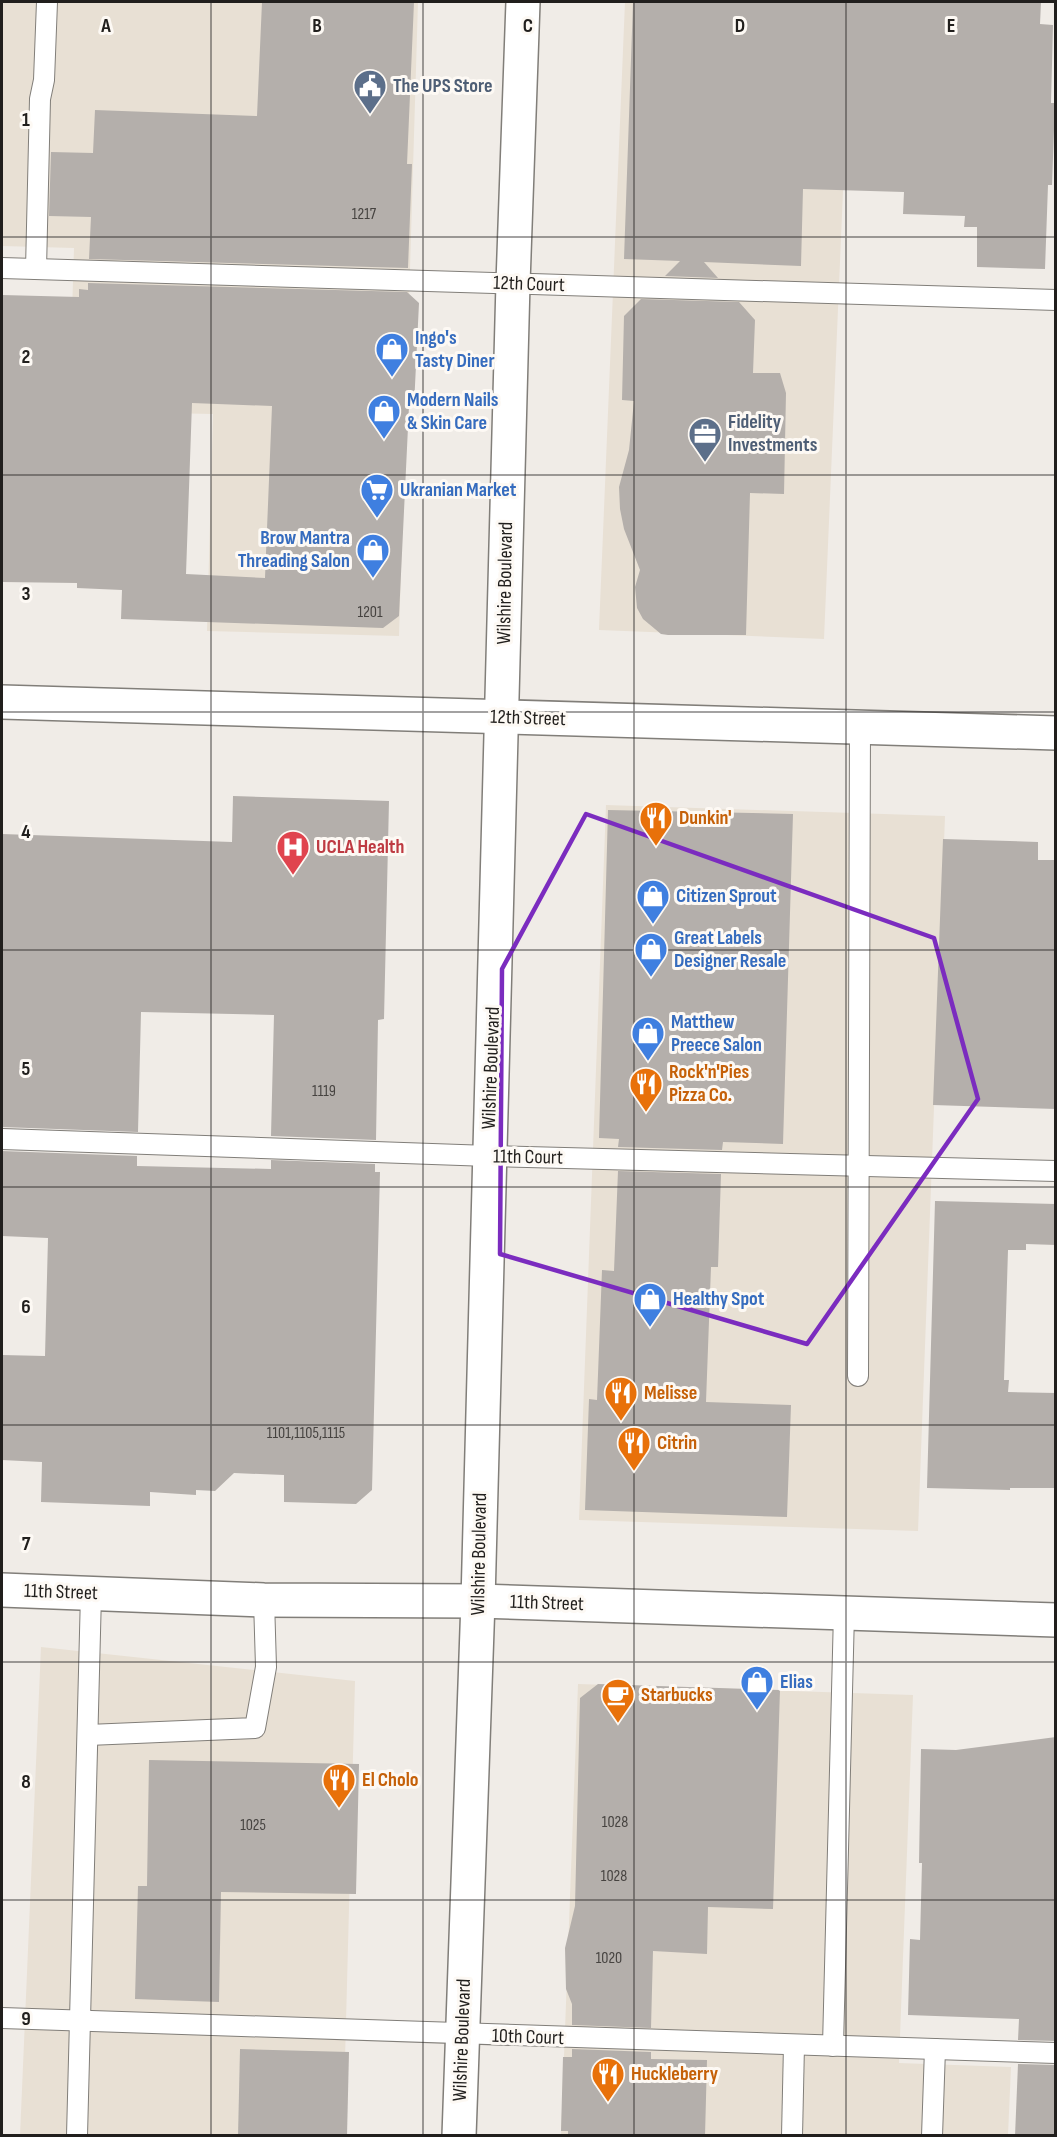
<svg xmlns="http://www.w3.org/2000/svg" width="1057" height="2137" font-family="'Sofia Sans Condensed',sans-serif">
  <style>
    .built { fill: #e8e0d4 }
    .building { fill: #b4afab; fill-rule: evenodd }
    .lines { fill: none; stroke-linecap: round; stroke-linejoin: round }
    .service-casing { stroke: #817e79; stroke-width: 22 }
    .minor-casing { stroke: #817e79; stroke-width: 36 }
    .tertiary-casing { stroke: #817e79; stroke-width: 36 }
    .primary-casing { stroke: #817e79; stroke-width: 36 }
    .service { stroke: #fff; stroke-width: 20 }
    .minor { stroke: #fff; stroke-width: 33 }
    .tertiary { stroke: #fff; stroke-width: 33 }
    .primary { stroke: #fff; stroke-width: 33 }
    .marked { fill: none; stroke: #7b2cbf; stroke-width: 4.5; stroke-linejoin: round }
    .grid { fill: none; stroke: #211f1d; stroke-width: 1.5; stroke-opacity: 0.55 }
    .labels { text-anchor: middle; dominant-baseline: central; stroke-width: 6; stroke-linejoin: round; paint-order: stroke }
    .number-label { font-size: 16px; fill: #464340 }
    .service-label { font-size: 20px; font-weight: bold; fill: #4e5e75; stroke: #fdf9f4; text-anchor: start }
    .street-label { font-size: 20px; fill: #211f1d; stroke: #fdf9f4 }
    .shop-label { font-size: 20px; font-weight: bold; fill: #366cbe; stroke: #fdf9f4; text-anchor: start }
    .food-label { font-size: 20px; font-weight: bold; fill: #c56008; stroke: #fdf9f4; text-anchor: start }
    .health-label { font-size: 20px; font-weight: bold; fill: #be3a42; stroke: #fdf9f4; text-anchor: start }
    .grid-label { font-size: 20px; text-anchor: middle; font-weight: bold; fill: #211f1d; stroke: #fdf9f4; stroke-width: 6; stroke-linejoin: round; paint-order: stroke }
  </style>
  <rect width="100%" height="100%" fill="#f0ece7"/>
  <g class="built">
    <polygon points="2,2 418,2 399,636 207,631 213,414 69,411 74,248 2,246"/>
    <polygon points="625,2 851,2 824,639 599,630"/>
    <polygon points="606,805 945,816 918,1531 579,1520"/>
    <polygon points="41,1647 355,1681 343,2135 20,2136"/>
    <polygon points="578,1684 913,1695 899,2063 1011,2067 1008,2135 561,2136"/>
  </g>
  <g class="building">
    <polygon points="262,2 414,2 407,164 412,164 408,268 89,259 91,217 49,216 51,152 93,153 95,110 257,116"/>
    <polygon points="633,2 1041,2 1040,24 1053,25 1051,103 1055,103 1052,185 1048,185 1045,269 977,267 977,227 964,227 965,216 903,214 904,192 803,189 801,266 704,262 718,278 665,276 680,261 624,259"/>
    <path d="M88,283L407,292L419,303L414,406H409L399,616L383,628L121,619L122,590L77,588V583L2,582V295L79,297V289L88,290ZM192,403L272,406L265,578L186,574Z"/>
    <polygon points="641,299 739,302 755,320 753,373 780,373 786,393 784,494 750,493 746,635 668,635 661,634 643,619 637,608 635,587 640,570 624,529 620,509 619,487 629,450 634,401 622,400 624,316"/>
    <polygon points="233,796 389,801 384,1019 378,1020 376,1140 271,1136 274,1015 141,1012 138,1132 2,1127 2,834 232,842"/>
    <polygon points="608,810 793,814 783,1144 723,1142 722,1150 618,1147 619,1139 599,1138"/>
    <polygon points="943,839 1038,842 1038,860 1056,860 1056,1109 933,1105"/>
    <polygon points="2,1151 137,1156 137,1166 271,1169 271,1160 375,1164 375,1172 380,1172 372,1490 356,1504 284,1502 284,1475 234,1473 215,1491 196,1490 196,1495 150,1492 150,1506 41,1502 42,1462 2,1460 2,1355 45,1356 48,1238 2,1236"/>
    <polygon points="618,1171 721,1174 718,1267 711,1267 706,1402 791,1405 787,1517 585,1510 589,1399 597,1400 602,1270 614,1271"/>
    <polygon points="935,1201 1056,1204 1056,1245 1026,1244 1026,1250 1008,1250 1004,1380 1009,1380 1008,1392 1056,1393 1056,1488 1010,1488 1010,1490 927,1488"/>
    <polygon points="598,1684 780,1690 773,1909 708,1907 707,1954 653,1951 651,2028 572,2025 572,2004 566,1989 565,1948 575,1906 580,1698"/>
    <polygon points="1056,1737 1056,2041 1018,2040 1019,2019 908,2015 910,1939 920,1940 922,1863 919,1863 921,1749 956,1750"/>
    <polygon points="149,1760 359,1764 356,1894 221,1892 219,2002 135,1999 138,1886 147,1886"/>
    <polygon points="240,2049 349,2052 347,2136 238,2136"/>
    <polygon points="572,2049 651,2052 651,2059 707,2060 705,2136 568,2136 568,2131 561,2131 563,2057 572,2057"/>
    <polygon points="1018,2064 1056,2065 1056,2136 1015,2136"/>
  </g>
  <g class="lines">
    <g class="service-casing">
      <g id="service">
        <polyline points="2,268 1056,300"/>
        <polyline points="36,269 40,99 44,80 47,2"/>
        <polyline points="2,1139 489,1156 1056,1171"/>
        <polyline points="858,1376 860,727"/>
        <polyline points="88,1735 255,1728 266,1667 264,1600"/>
        <polyline points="2,2018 1056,2053"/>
        <polyline points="833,2046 844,1613"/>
        <polyline points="77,2136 91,1594"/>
        <polyline points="792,2136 794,2045"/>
        <polyline points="932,2136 935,2049"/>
      </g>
    </g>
    <g class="minor-casing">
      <polyline id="minor" points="2,702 1056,733"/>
    </g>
    <g class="tertiary-casing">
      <polyline id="tertiary" points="2,1590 264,1600 478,1601 1056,1620"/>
    </g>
    <g class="primary-casing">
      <polyline id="primary" points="459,2136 478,1601 513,283 523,2"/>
    </g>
    <use href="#service" class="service"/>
    <use href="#minor" class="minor"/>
    <use href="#tertiary" class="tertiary"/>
    <use href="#primary" class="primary"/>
  </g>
  <path class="marked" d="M586,814L934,938L978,1099L807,1344L500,1254L502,969Z"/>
  <path class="grid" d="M211,2V2136M423,2V2136M634,2V2136M846,2V2136M2,237H1056M2,475H1056M2,712H1056M2,950H1056M2,1187H1056M2,1425H1056M2,1662H1056M2,1900H1056"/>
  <defs>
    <g id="civic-pin" transform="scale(1.725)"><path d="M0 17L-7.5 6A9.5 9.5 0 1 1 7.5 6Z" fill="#5c6f8a" stroke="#fdf9f4"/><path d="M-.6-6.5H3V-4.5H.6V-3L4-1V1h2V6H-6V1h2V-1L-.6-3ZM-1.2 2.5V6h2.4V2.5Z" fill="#fff"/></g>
    <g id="shop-pin" transform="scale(1.725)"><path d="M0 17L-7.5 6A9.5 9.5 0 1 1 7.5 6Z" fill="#3f7fe0" stroke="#fdf9f4"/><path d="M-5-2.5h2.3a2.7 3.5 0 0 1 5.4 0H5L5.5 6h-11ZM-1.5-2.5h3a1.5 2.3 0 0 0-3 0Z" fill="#fff"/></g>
    <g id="office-pin" transform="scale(1.725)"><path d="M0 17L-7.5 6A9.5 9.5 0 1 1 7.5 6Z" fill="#5c6f8a" stroke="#fdf9f4"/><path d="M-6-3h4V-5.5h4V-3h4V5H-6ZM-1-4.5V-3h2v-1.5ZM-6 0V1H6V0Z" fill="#fff"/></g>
    <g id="supermarket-pin" transform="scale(1.725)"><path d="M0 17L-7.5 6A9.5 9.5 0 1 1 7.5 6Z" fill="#3f7fe0" stroke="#fdf9f4"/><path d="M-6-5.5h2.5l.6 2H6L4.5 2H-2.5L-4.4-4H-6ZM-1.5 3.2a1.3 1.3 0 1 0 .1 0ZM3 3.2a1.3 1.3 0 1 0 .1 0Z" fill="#fff"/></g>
    <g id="restaurant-pin" transform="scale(1.725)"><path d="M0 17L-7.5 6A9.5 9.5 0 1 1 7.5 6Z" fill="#e8710a" stroke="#fdf9f4"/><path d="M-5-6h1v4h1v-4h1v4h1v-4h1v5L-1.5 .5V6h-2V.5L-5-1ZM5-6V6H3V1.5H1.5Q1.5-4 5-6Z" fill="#fff"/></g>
    <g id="hospital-pin" transform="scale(1.725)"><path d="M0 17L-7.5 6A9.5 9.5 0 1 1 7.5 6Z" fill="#e0444e" stroke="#fdf9f4"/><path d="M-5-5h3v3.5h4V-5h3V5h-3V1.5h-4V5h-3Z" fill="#fff"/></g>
    <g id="cafe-pin" transform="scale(1.725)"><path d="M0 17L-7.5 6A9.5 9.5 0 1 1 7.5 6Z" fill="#e8710a" stroke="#fdf9f4"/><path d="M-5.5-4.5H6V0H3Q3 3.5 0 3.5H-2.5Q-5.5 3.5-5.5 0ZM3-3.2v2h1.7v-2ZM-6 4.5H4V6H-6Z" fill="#fff"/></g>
  </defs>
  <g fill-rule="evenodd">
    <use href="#civic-pin" x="370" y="86"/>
    <use href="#shop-pin" x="392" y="349"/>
    <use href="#shop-pin" x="384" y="411"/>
    <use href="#office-pin" x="705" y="434"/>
    <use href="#supermarket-pin" x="377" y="490"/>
    <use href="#shop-pin" x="373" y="550"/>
    <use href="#restaurant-pin" x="656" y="818"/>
    <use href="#hospital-pin" x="293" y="847"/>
    <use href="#shop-pin" x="653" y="896"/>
    <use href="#shop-pin" x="651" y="949"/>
    <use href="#shop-pin" x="648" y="1033"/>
    <use href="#restaurant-pin" x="646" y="1084"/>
    <use href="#shop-pin" x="650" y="1299"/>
    <use href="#restaurant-pin" x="621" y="1393"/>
    <use href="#restaurant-pin" x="634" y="1443"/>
    <use href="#shop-pin" x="757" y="1682"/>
    <use href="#cafe-pin" x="618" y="1695"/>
    <use href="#restaurant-pin" x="339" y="1780"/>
    <use href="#restaurant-pin" x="608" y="2074"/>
  </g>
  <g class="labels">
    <g class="number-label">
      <text x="364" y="214">1217</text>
      <text x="370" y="612">1201</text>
      <text x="324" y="1091">1119</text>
      <text x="306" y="1433">1101,1105,1115</text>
      <text x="615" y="1822">1028</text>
      <text x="253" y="1825">1025</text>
      <text x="614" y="1876">1028</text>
      <text x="609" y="1958">1020</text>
    </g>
    <g class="service-label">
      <text x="393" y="86">The UPS Store</text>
      <text x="728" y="422">Fidelity<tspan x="728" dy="23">Investments</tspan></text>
    </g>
    <g class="street-label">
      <text transform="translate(529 284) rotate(2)">12th Court</text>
      <text transform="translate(505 583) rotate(-89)">Wilshire Boulevard</text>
      <text transform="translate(528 718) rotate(2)">12th Street</text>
      <text transform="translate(491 1068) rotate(-88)">Wilshire Boulevard</text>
      <text transform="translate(528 1157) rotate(1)">11th Court</text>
      <text transform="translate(479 1554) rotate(-89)">Wilshire Boulevard</text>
      <text transform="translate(61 1592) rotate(2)">11th Street</text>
      <text transform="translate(547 1603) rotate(2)">11th Street</text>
      <text transform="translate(528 2037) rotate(2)">10th Court</text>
      <text transform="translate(462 2040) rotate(-88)">Wilshire Boulevard</text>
    </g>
    <g class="shop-label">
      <text x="415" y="338">Ingo's<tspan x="415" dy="23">Tasty Diner</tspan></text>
      <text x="407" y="400">Modern Nails<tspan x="407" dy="23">&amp; Skin Care</tspan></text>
      <text x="400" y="490">Ukranian Market</text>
      <text x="350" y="538" text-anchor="end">Brow Mantra<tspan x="350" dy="23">Threading Salon</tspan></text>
      <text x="676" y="896">Citizen Sprout</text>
      <text x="674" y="938">Great Labels<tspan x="674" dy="23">Designer Resale</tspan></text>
      <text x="671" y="1022">Matthew<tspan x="671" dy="23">Preece Salon</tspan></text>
      <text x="673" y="1299">Healthy Spot</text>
      <text x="780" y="1682">Elias</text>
    </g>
    <g class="food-label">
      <text x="679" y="818">Dunkin'</text>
      <text x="669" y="1072">Rock'n'Pies<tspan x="669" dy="23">Pizza Co.</tspan></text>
      <text x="644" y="1393">Melisse</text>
      <text x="657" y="1443">Citrin</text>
      <text x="641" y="1695">Starbucks</text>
      <text x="362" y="1780">El Cholo</text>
      <text x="631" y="2074">Huckleberry</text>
    </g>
    <g class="health-label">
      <text x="316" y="847">UCLA Health</text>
    </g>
  </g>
  <g class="grid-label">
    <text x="106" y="32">A</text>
    <text x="317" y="32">B</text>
    <text x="528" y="32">C</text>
    <text x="740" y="32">D</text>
    <text x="951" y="32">E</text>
    <text x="26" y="126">1</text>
    <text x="26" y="363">2</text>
    <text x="26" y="600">3</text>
    <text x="26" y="838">4</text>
    <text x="26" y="1075">5</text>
    <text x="26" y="1313">6</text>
    <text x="26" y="1550">7</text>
    <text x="26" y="1788">8</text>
    <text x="26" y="2025">9</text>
  </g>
  <rect width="1057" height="2137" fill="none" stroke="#211f1d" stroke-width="6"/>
</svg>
